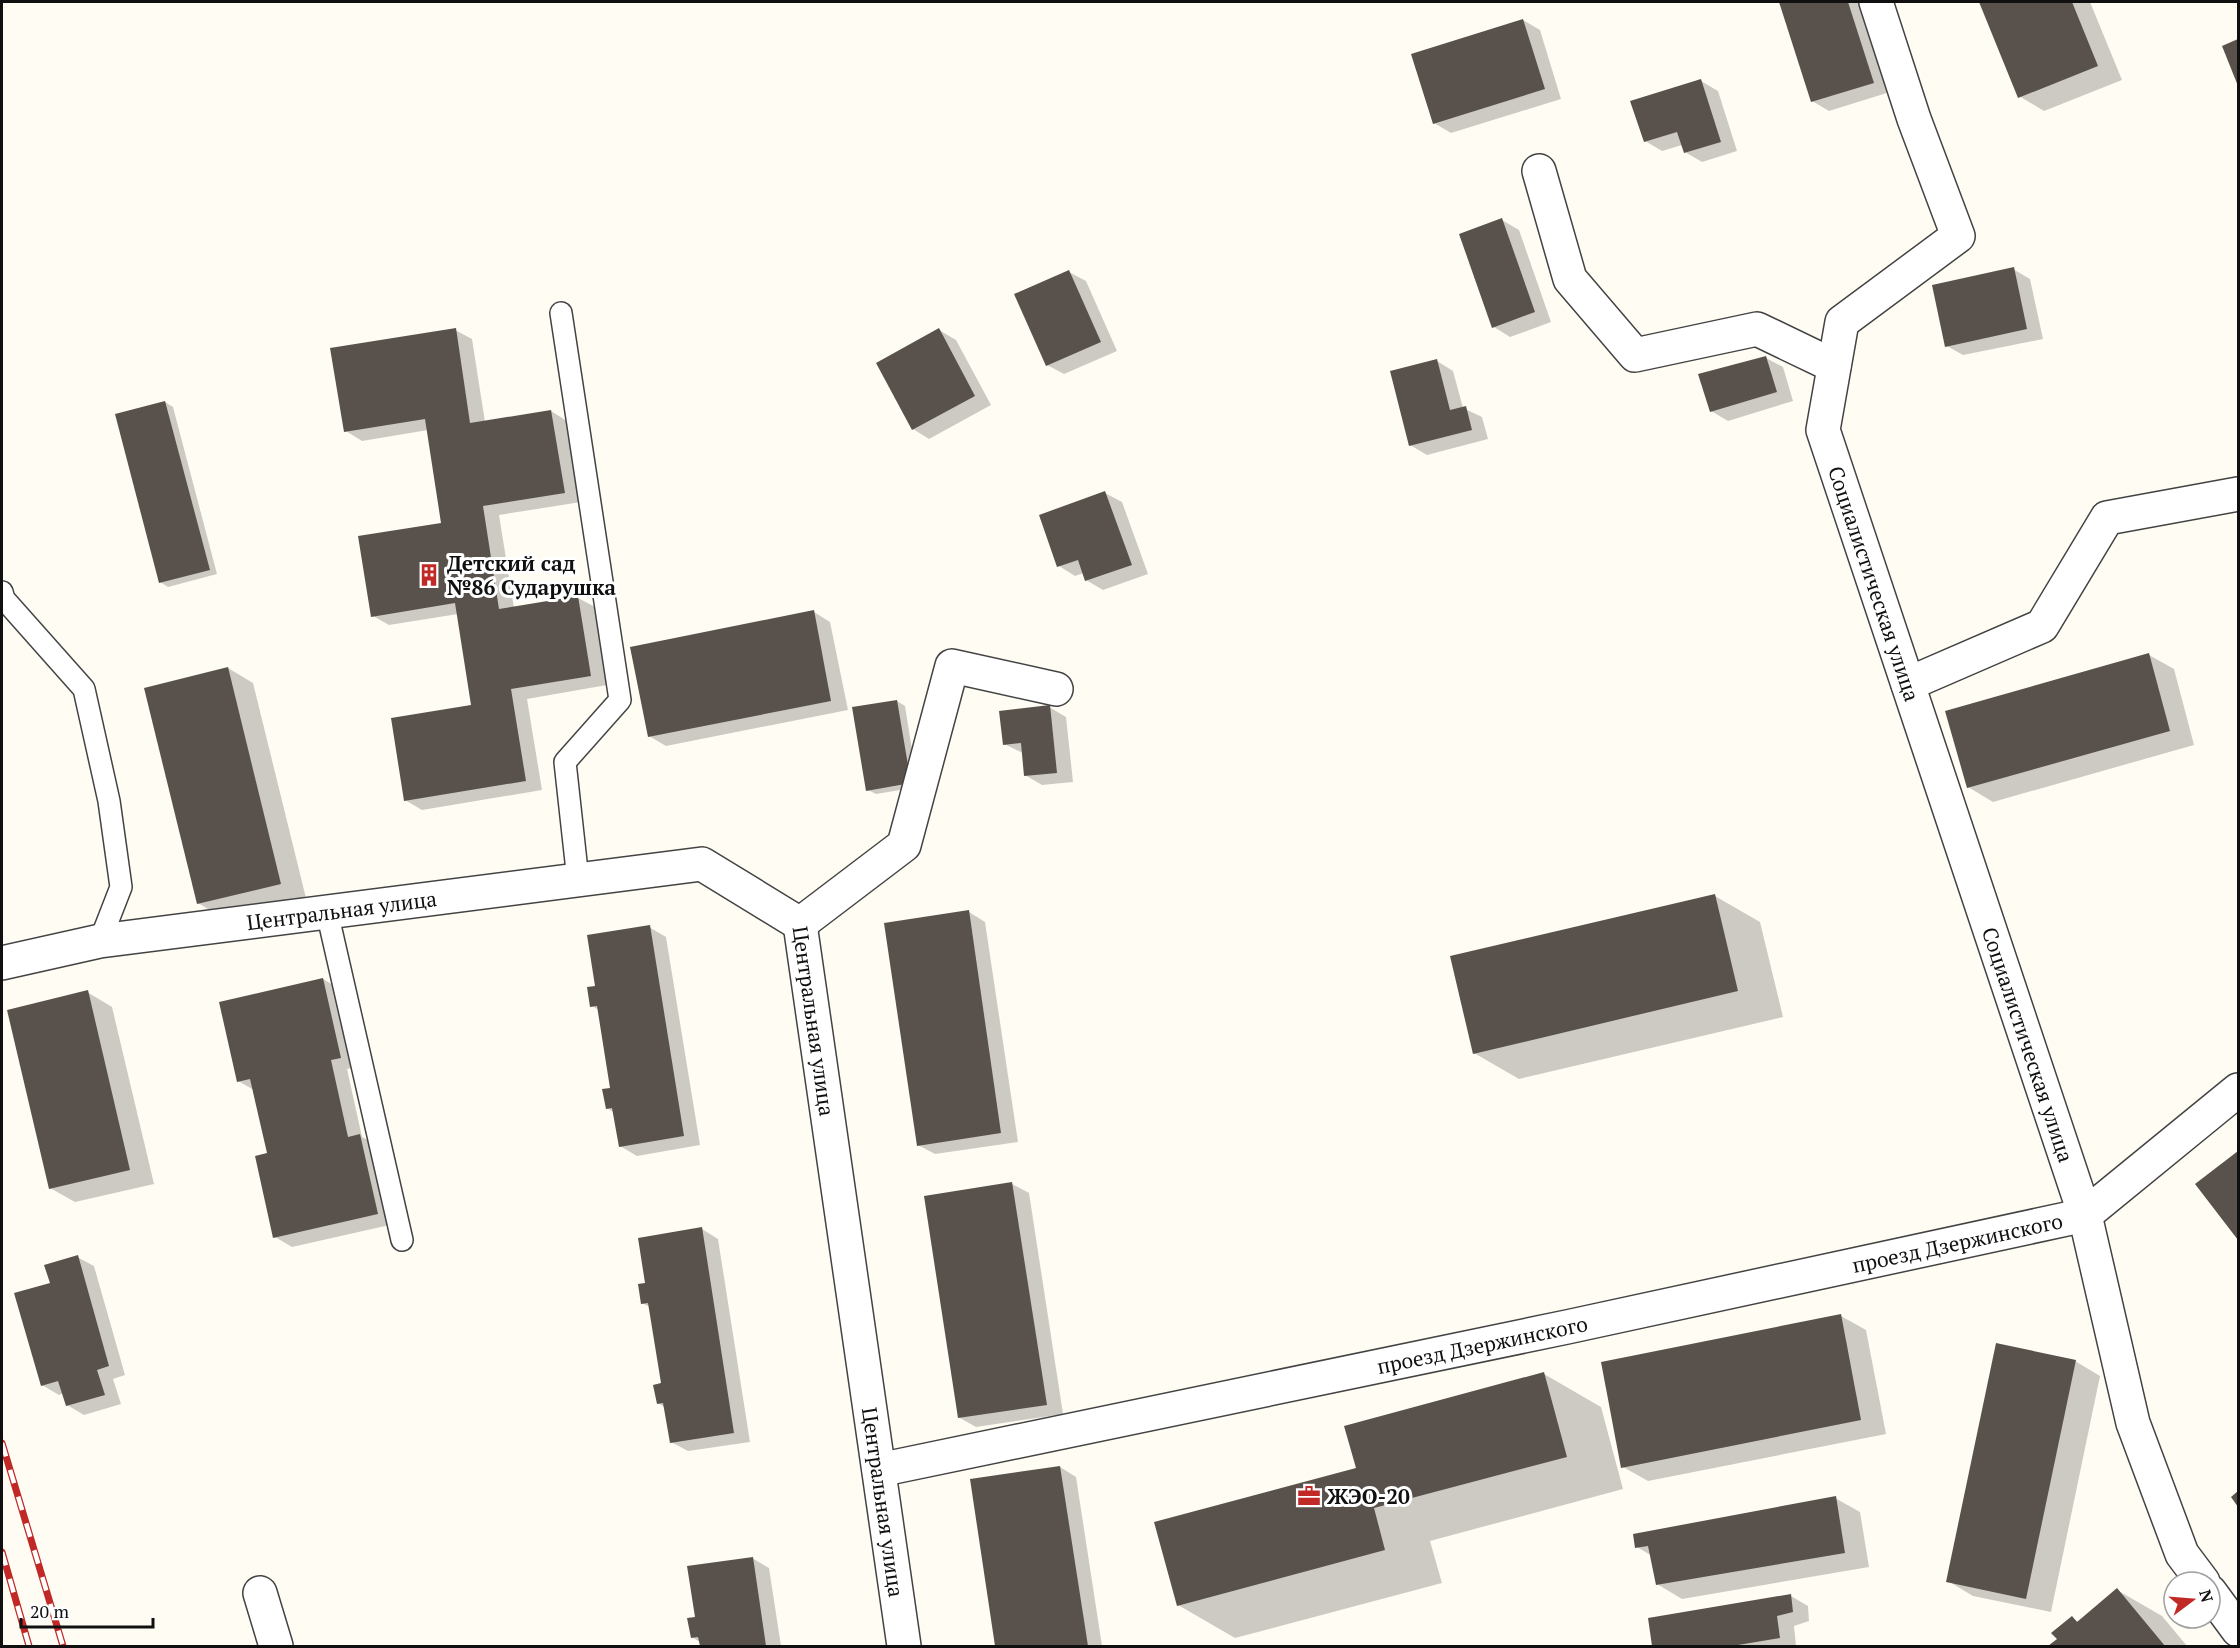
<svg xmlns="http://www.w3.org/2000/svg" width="2240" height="1648" font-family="'PT Serif',serif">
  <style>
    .shadow { fill: #0003 }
    .building { fill: #59524c }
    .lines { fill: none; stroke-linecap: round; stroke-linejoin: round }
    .service-casing { stroke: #434343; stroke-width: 24 }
    .minor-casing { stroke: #434343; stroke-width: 36 }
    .service { stroke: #fff; stroke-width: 21 }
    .minor { stroke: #fff; stroke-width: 33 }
    .rail-casing { stroke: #c12927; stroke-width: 7 }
    .rail { stroke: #fff; stroke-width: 4.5; stroke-dasharray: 14; stroke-linecap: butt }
    .labels { text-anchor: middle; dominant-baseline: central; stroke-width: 6; stroke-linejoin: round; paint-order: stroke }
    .poi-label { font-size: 21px; font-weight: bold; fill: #101010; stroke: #fff; text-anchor: start }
    .street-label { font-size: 21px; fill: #101010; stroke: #fff }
  </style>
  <rect width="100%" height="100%" fill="#fffdf3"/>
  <g class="shadow">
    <polygon points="1781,2 1861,2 1890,92 1829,111 1812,101"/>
    <polygon points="1981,2 2090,2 2122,80 2044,111 2019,96"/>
    <polygon points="1523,20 1540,30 1561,99 1451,133 1434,123"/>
    <polygon points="2238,40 2238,82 2224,46"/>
    <polygon points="1701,81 1718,91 1737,151 1702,162 1685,152 1682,145 1662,151 1645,141"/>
    <polygon points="1502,220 1519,230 1551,322 1510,337 1494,327"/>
    <polygon points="2013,269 2030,279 2043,339 1963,355 1947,346"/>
    <polygon points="1069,272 1086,281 1117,351 1064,374 1047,365"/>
    <polygon points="455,330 472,339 485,422 551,411 567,421 581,502 499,515 514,608 578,598 595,607 607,685 527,699 542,790 422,810 405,800 473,706 458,614 389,625 373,616 443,524 428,430 362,441 346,431"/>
    <polygon points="939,330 956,340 991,405 929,439 913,429"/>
    <polygon points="1766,358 1783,367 1793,401 1728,421 1711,411"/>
    <polygon points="1437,361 1453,371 1463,408 1482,417 1488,439 1427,455 1410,445"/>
    <polygon points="165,402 173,407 217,574 168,587 160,582"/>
    <polygon points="1105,493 1122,502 1148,574 1103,590 1086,580 1084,573 1075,576 1059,566"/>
    <polygon points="814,612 830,622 848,710 666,746 649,736"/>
    <polygon points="2149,655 2174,669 2194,745 1993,802 1968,787"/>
    <polygon points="228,668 253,683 306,898 223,918 198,903"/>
    <polygon points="897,701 905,706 918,787 876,794 868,790"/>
    <polygon points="1049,707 1066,717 1073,782 1042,785 1025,775 1023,753 1004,744"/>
    <polygon points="1715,896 1760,922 1783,1017 1519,1079 1474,1053"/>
    <polygon points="969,912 985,922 1018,1142 935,1154 918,1145"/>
    <polygon points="649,927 666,937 700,1145 637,1156 620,1146 615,1113 607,1108 612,1089 599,1010 592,1006"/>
    <polygon points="323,979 340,989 357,1067 347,1069 362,1137 377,1145 394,1224 292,1247 275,1237 268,1154 254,1090 238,1081"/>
    <polygon points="87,992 112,1007 154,1184 75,1202 50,1188"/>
    <polygon points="2238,1152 2238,1238 2197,1184"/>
    <polygon points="1012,1184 1029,1193 1063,1414 976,1427 960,1418"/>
    <polygon points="702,1229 718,1239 750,1442 688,1451 671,1442 666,1408 658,1403 662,1385 650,1307 642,1303 647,1284"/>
    <polygon points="77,1257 94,1266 125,1375 113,1379 121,1404 84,1415 67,1405 64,1393 59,1395 42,1385 51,1284"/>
    <polygon points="1841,1316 1866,1330 1886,1434 1648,1481 1623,1467"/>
    <polygon points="2075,1361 2100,1376 2051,1612 1973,1596 1948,1581"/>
    <polygon points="1544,1374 1601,1407 1623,1489 1430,1541 1442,1583 1235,1638 1178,1605 1357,1469"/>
    <polygon points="1060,1467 1076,1477 1102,1646 997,1646 971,1481"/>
    <polygon points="1835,1498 1860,1512 1869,1567 1682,1599 1657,1584 1652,1556 1637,1547"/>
    <polygon points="752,1558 769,1568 781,1646 701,1646 700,1642 692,1637 696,1618"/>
    <polygon points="2117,1590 2162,1616 2187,1646 2050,1646 2059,1639 2072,1618 2079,1622"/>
    <polygon points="1791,1596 1808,1606 1809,1621 1794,1626 1796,1646 1654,1646 1649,1619"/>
  </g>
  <g class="building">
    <polygon points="1779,2 1848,2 1874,83 1811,102"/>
    <polygon points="1979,2 2072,2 2098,66 2018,98"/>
    <polygon points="1523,19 1545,89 1433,124 1411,54"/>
    <polygon points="2238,39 2238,86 2222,46"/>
    <polygon points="1701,79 1721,142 1684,153 1677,132 1644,142 1630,101"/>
    <polygon points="1502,218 1535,312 1492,328 1459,234"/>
    <polygon points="2014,267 2027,329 1945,347 1932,285"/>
    <polygon points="1069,270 1101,342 1046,366 1014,294"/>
    <polygon points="456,328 470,423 551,410 565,493 483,506 499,609 578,596 591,676 511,689 526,781 404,801 391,718 471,705 455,603 371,617 358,536 441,523 425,419 344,432 330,348"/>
    <polygon points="939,328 975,396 912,430 876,363"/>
    <polygon points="1766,356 1777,392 1710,412 1698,374"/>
    <polygon points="1437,359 1450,410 1466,406 1472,430 1409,446 1390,371"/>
    <polygon points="165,401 210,570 159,583 115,414"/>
    <polygon points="1105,491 1132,565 1085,581 1078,560 1057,567 1039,515"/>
    <polygon points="814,610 831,701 648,737 630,647"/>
    <polygon points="2149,653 2170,731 1967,788 1945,711"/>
    <polygon points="228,667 281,884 197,904 144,688"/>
    <polygon points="897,700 911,783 866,791 852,707"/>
    <polygon points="1050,705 1057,773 1024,776 1021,743 1003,745 999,711"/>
    <polygon points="1715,894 1738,991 1473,1054 1450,956"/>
    <polygon points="969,910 1001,1133 917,1146 884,923"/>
    <polygon points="650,925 684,1136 619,1147 612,1108 606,1109 602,1089 610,1088 597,1006 590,1007 587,987 595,986 587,935"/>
    <polygon points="323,978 341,1058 331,1060 348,1137 360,1134 378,1214 273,1238 255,1156 267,1153 250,1079 237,1082 219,1002"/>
    <polygon points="88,990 130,1170 49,1189 7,1010"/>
    <polygon points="2238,1151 2238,1240 2195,1184"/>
    <polygon points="1012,1182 1047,1405 958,1418 924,1196"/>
    <polygon points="702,1227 734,1433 670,1443 663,1403 657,1404 653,1385 661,1383 648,1303 641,1304 638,1284 645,1283 638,1238"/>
    <polygon points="78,1255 109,1366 97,1370 105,1395 66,1406 58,1381 41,1386 14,1293 50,1283 44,1265"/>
    <polygon points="1841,1314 1861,1420 1621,1468 1601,1362"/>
    <polygon points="1996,1343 2076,1360 2026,1599 1946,1582"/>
    <polygon points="1544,1372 1567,1457 1374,1508 1385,1550 1177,1606 1154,1522 1356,1468 1344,1426"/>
    <polygon points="1060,1466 1088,1646 995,1646 970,1479"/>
    <polygon points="2238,1491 2238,1507 2231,1497"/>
    <polygon points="1836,1496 1845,1553 1656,1585 1648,1546 1635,1548 1633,1534"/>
    <polygon points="753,1557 766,1646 700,1646 698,1637 691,1638 687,1618 695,1617 687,1566"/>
    <polygon points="2117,1588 2165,1646 2048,1646 2057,1639 2051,1633 2072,1616 2077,1622"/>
    <polygon points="1791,1594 1793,1612 1777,1616 1780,1638 1732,1646 1652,1646 1648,1618"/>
  </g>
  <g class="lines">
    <g class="service-casing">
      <g id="service">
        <polyline points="561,313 620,700 565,762 578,880"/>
        <polyline points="2,592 4,599 84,689 109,801 121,887 100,941"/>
        <polyline points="327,912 402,1240"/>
      </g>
    </g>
    <g class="minor-casing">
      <g id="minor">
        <path id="s1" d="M1876,2L1914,119L1958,236L1842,322L1823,430L2085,1215L2133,1423L2182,1554L2203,1582"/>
        <polyline points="1539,171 1570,279 1635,355 1757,329 1834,366"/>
        <polyline points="1908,684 2042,626 2107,518 2238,494"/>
        <path id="s2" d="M800,924L904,1646"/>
        <polyline points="800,924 904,845 952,666 1056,689"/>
        <path id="s3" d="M2,963L100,941L702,864L800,924"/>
        <path id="s4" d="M879,1470L1567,1327L2085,1215L2238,1090"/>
        <polyline points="2210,1592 2238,1630"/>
        <polyline points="260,1593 276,1646"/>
      </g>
    </g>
    <use href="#service" class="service"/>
    <use href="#minor" class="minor"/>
    <g class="rail-casing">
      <g id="rail">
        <polyline points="2,1443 63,1646"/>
        <polyline points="2,1552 29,1646"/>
      </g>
    </g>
    <use href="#rail" class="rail"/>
  </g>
  <defs>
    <g id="building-bare" transform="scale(1.8)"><path d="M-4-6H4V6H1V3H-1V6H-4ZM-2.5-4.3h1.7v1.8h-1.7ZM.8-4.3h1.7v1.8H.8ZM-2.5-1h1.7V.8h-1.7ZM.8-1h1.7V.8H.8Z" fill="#c12927" stroke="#fff" stroke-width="2.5" paint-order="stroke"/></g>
    <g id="office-bare" transform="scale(1.8)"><path d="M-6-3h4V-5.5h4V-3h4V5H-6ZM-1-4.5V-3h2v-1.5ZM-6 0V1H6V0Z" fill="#c12927" stroke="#fff" stroke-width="2.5" paint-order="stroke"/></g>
  </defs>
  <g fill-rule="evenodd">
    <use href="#building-bare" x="429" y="575"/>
    <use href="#office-bare" x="1309" y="1496"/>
  </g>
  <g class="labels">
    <g class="poi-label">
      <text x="447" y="563">Детский сад<tspan x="447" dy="24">№86 Сударушка</tspan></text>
      <text x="1327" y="1496">ЖЭО-20</text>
    </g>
    <g class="street-label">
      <text stroke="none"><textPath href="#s1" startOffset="664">Социалистическая улица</textPath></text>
      <text stroke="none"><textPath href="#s3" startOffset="344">Центральная улица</textPath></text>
      <text stroke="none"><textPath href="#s2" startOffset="98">Центральная улица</textPath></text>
      <text stroke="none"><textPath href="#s1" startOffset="1150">Социалистическая улица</textPath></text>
      <text stroke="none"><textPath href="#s4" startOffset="1102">проезд Дзержинского</textPath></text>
      <text stroke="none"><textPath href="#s4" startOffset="616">проезд Дзержинского</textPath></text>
      <text stroke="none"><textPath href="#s2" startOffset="584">Центральная улица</textPath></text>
    </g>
  </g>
  <rect width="2240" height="1648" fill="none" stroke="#101010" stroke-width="6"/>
  <g transform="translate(2192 1600) rotate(74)"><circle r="28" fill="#ffffff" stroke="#9f9f9f" stroke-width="1.5"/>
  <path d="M0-4.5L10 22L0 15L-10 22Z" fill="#c12927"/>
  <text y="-9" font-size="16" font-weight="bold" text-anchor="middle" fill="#101010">N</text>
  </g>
  <path d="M21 1618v9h132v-9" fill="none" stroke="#101010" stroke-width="3"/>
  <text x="30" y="1618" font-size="18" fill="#101010" stroke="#ffffff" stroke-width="4.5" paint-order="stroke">20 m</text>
</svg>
